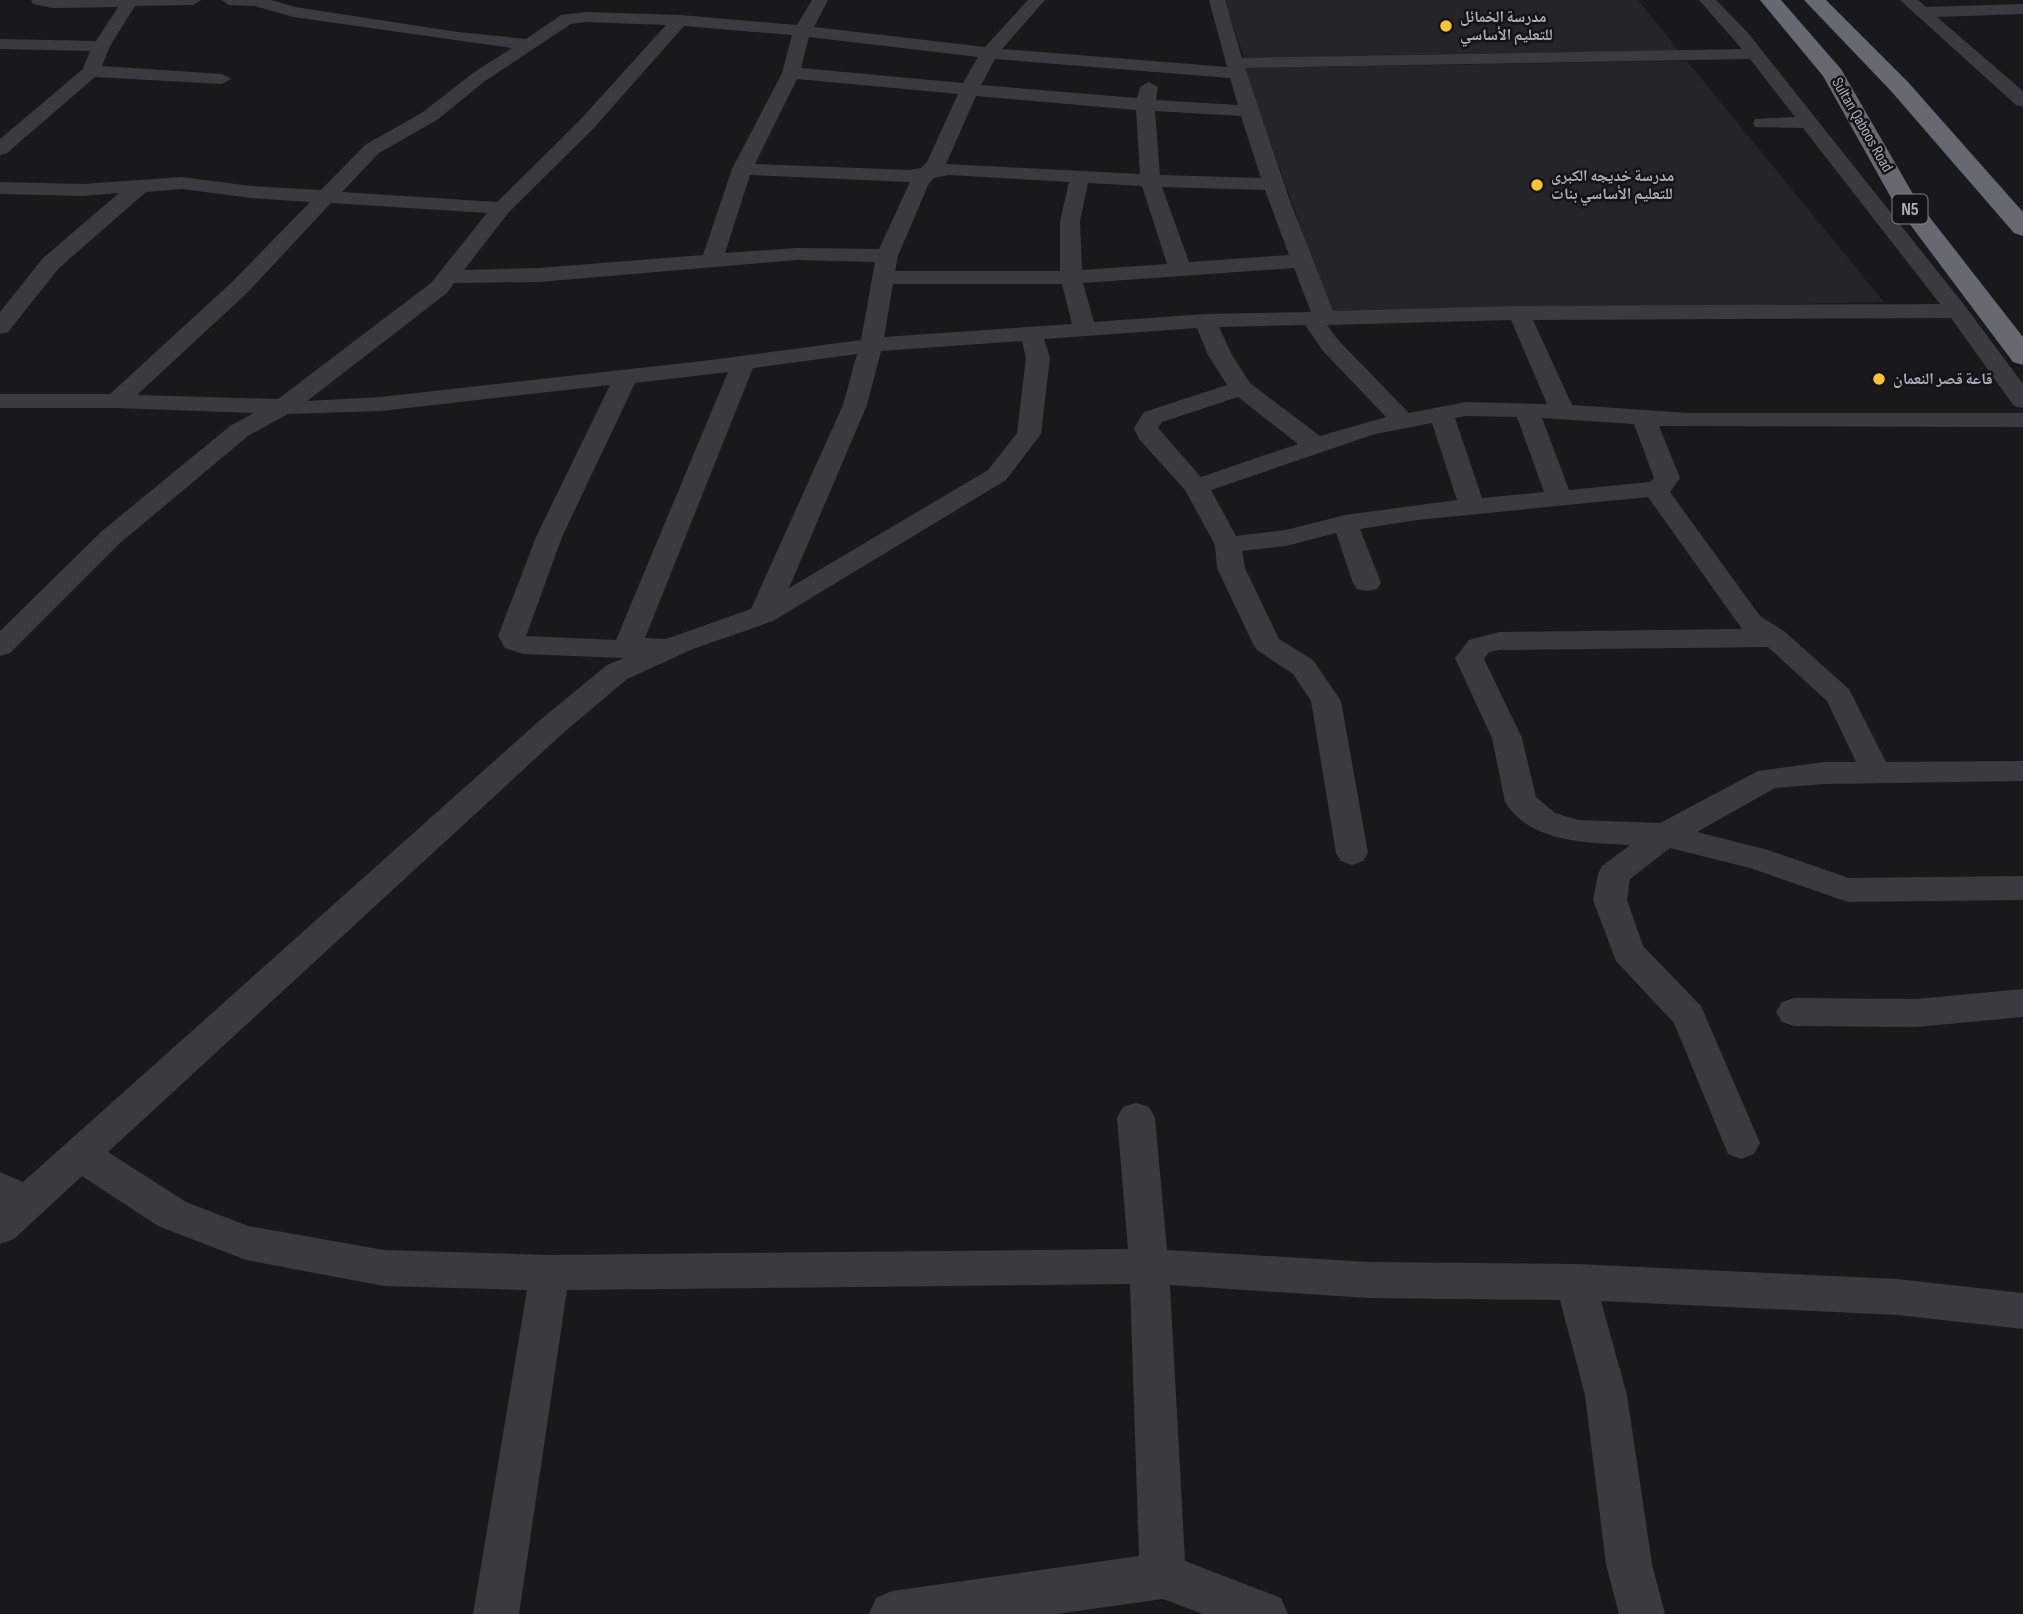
<svg xmlns="http://www.w3.org/2000/svg" width="2023" height="1614" font-family="'Sofia Sans Condensed','Noto Naskh Arabic',sans-serif">
  <style>
    .built { fill: #252529 }
    .lines { fill: none; stroke-linecap: round; stroke-linejoin: round }
    .minor { fill: #3a3b41; fill-rule: evenodd }
    .highway { fill: #666872; fill-rule: evenodd }
    .poi-dot { fill: #f7c336; stroke: #141417; stroke-width: 2.5 }
    .labels { text-anchor: middle; dominant-baseline: central; stroke-width: 5; stroke-linejoin: round; paint-order: stroke }
    .far-poi-label { font-size: 16px; font-weight: bold; fill: #abafbb; stroke: #141417; text-anchor: start }
    .far-street-label { font-size: 16px; fill: #abafbb; stroke: #141417 }
    .shield { fill: #141417; stroke: #7e808a; stroke-width: 2 }
    .shield-label { font-size: 18px; font-weight: bold; fill: #abafbb }
  </style>
  <rect width="100%" height="100%" fill="#19191b"/>
  <g class="built">
    <polygon points="1224,0 1638,0 1679,51 1245,59"/>
    <polygon points="1687,61 1884,302 1332,315 1244,68"/>
  </g>
  <g class="lines">
    <g class="minor">
      <polygon points="31,0 201,0 193,5 135,6 110,46 102,66 222,74 231,79 222,84 95,77 7,153 0,155 0,139 83,69 90,51 0,49 0,39 96,41 118,7 52,8 33,4"/>
      <path d="M221,0H271L295,7L458,32L526,39L561,15L586,12L680,15L797,25L812,0H828L814,27L985,47L1028,0H1045L1002,49L1227,67L1209,0H1225L1242,58L1742,49L1699,0H1716L1748,33L1965,306L2023,384V408L2014,406L1951,318L1533,320L1572,405L1688,413H2023V427L1659,426L1680,478L1670,492L1760,616L1785,632L1849,689L1886,762L2023,761V781L1824,784L1775,788L1697,832L1768,850L1849,878L2023,876V900L1848,902L1750,868L1670,848L1630,879L1627,900L1643,946L1701,1006L1760,1143L1754,1154L1741,1159L1728,1154L1674,1023L1616,961L1593,900L1598,874L1602,866L1630,845C1588,843 1530,843 1505,802L1492,738L1455,658L1469,640L1499,632L1742,629L1648,497L1417,520L1360,529L1381,583L1377,589L1367,591L1357,589L1353,583L1336,533L1286,546L1242,551L1245,568L1279,639L1313,660L1341,701L1368,853L1363,861L1352,865L1341,861L1336,853L1311,701L1293,674L1257,650L1253,644L1217,568L1215,545L1185,490L1139,439L1134,428L1144,412L1227,385L1208,355L1197,328L1044,339L1050,358L1041,434L1006,480L773,621L693,649L627,679L561,735L108,1152L186,1202L248,1226L384,1250L550,1255L1128,1249L1117,1118L1123,1107L1136,1103L1149,1107L1155,1118L1167,1250L1369,1262L1576,1264L1897,1279L2023,1293V1329L1897,1315L1601,1301L1627,1395L1652,1564L1665,1614H1619L1606,1564L1585,1395L1560,1300L1369,1298L1170,1285L1185,1561L1281,1598L1288,1614H1203L1163,1599L1056,1614H869L876,1598L892,1591L1139,1556L1130,1284L567,1290L519,1614H473L527,1290L384,1286L246,1260L158,1226L82,1176L14,1239L0,1244V1172L23,1182L539,721L607,665L624,658L523,654L505,648L498,636L536,537L610,385L381,411L288,414L248,436L120,543L10,653L0,656V631L102,531L230,426L254,413L116,408H0V394H110L232,282L310,202L251,198L182,189L146,192L59,268L8,332L0,334V312L43,258L119,193L83,196L0,194V182L83,184L182,177L251,186L321,190L365,145L423,112L473,73L512,48L293,17L255,6L229,5ZM586,22L666,25L580,120L497,202L342,192L379,153L437,120L485,81L571,24ZM684,26L792,35L782,73L732,169L703,255L539,268L464,270L509,212L594,128ZM809,37L978,57L963,83L801,68ZM995,59L1230,78L1238,105L1156,100L1158,87L1149,82L1140,87L1137,98L981,85ZM1750,59L1795,117L1755,119L1753,123L1755,127L1803,128L1940,304L1519,306L1333,311L1290,201L1245,68ZM797,79L958,94L927,162L921,168L909,170L755,164ZM976,96L1136,110L1140,174L946,164ZM1155,111L1241,116L1261,178L1160,175ZM750,175L909,182H910L879,249L796,248L725,253ZM949,175L1069,182L1060,221V271H895L898,256L929,183L934,178ZM1088,183L1142,186L1167,264L1082,270L1080,221ZM1162,187L1265,190L1289,255L1189,262ZM331,203L487,213L431,283L278,399L137,395L248,292ZM796,260L875,262L861,340L711,360L381,397L307,401L447,293L454,283L539,282ZM1294,268L1311,312L1205,314L1094,322L1083,283ZM893,284H1062L1072,324L884,337ZM1511,320L1547,404L1466,402L1409,413L1339,341L1327,325ZM1305,325L1323,351L1386,417L1320,436L1250,383L1232,355L1219,327ZM1022,341L1026,358L1017,433L988,470L789,588L867,405L881,351ZM857,354L843,405L751,609L666,639L645,638L753,368ZM728,372L616,640L526,636L562,537L635,383ZM1238,397L1298,444L1201,477L1158,428L1162,422ZM1466,416L1517,417L1544,492L1482,498L1455,418ZM1542,418L1634,424L1654,478L1650,482L1569,490ZM1432,423L1457,500L1345,515L1286,530L1236,536L1211,490L1375,434ZM1768,647L1827,701L1856,762H1824L1758,771L1660,823L1578,820L1555,813L1536,797L1522,738L1484,659L1489,652L1499,650Z"/>
      <polygon points="1900,0 1918,0 1926,7 2023,4 2023,14 1937,17 2023,91 2023,107 2016,105"/>
      <polygon points="2023,989 2023,1017 1916,1027 1794,1026 1782,1022 1776,1012 1782,1002 1794,998 1916,999"/>
    </g>
    <g class="highway">
      <polygon points="1760,0 1781,0 1841,69 1917,201 2023,337 2023,365 2013,362 1894,203 1823,76"/>
      <polygon points="1804,0 1826,0 1907,81 2023,212 2023,236 2014,233 1891,91"/>
    </g>
  </g>
  <g class="poi-dot">
    <circle cx="1446" cy="26" r="7"/>
    <circle cx="1537" cy="185" r="7"/>
    <circle cx="1879" cy="379" r="7"/>
  </g>
  <g class="labels">
    <g class="far-poi-label">
      <text x="1460" y="17">مدرسة الخمائل<tspan x="1460" dy="18">للتعليم الأساسي</tspan></text>
      <text x="1551" y="176">مدرسة خديجه الكبرى<tspan x="1551" dy="18">للتعليم الأساسي بنات</tspan></text>
      <text x="1893" y="379">قاعة قصر النعمان</text>
    </g>
    <g class="far-street-label">
      <text transform="translate(1862 125) rotate(60)">Sultan Qaboos Road</text>
    </g>
    <rect class="shield" x="1892.5" y="194.5" width="35" height="29" rx="5"/>
    <g class="shield-label">
      <text x="1910" y="209">N5</text>
    </g>
  </g>
</svg>
